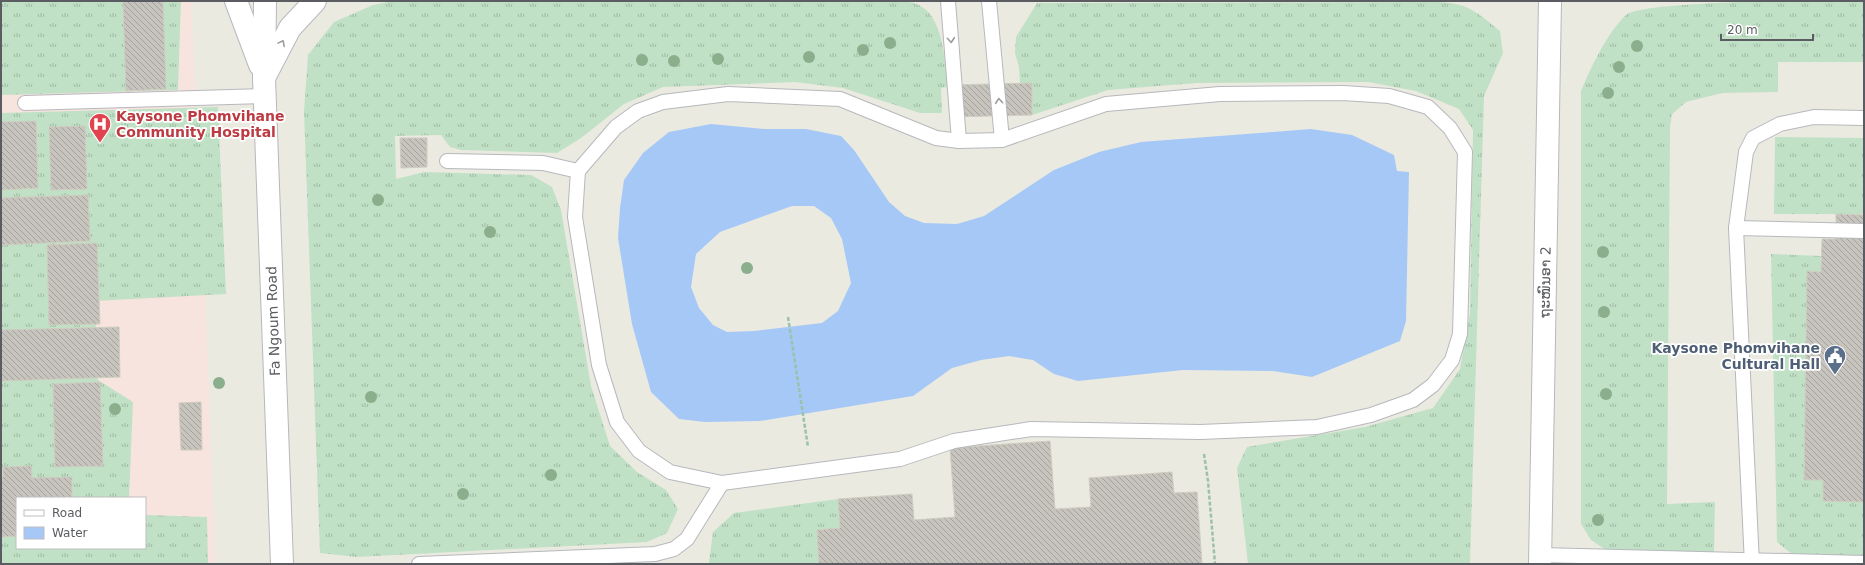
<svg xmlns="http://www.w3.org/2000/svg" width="1865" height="565" font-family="'DejaVu Sans','Noto Sans Lao',sans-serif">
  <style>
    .medical { fill: #f8e4de; fill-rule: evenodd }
    .grass { fill: url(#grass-tufts) }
    .water { fill: #a6c8f6; fill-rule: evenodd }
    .building { fill: url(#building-back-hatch); stroke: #cfcdc0 }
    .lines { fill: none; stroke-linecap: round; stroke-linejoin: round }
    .lane-casing { stroke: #b7b8bd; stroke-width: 16 }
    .street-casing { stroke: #b7b8bd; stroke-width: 24 }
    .secondary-casing { stroke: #b7b9bf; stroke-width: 24 }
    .path { stroke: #9ac1ab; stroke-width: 2.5; stroke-dasharray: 4 2; stroke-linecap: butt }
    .lane { stroke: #fff; stroke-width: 14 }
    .street { stroke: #fff; stroke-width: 22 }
    .secondary { stroke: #fff; stroke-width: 22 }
    .tree { fill: #8baf8d }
    .oneway { stroke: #9c9da0 }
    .labels { text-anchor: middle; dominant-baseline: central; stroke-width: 3.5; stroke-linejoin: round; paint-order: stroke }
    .health-label { font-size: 14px; font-weight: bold; fill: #be3a42; stroke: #fff; text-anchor: start }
    .street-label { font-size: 14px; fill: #5a5c61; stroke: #fff }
    .service-label { font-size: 14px; font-weight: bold; fill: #4e5e75; stroke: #fff; text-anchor: end }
  </style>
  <defs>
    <pattern id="grass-tufts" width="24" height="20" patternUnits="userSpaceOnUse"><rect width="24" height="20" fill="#c0e1c5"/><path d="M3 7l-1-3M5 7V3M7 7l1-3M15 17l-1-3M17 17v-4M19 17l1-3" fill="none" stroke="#9fbaa3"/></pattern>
    <pattern id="building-back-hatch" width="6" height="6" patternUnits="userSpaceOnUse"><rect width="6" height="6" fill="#c7c4be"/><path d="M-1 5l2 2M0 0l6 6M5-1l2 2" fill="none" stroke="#a5a29e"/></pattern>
  </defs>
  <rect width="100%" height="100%" fill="#ebeae1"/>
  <path class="medical" d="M1,1H191L205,285L215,564H1ZM17,498H145V548H17Z"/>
  <g class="grass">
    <polygon points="1,1 181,1 178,90 1,95"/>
    <path d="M394,1H889C897,2 907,1 914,3C944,12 945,61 947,87L941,88L942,113H920L843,88L795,82L663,87L624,104L581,138L557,153L461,150L450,147L441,135L395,136L396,179L424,172L531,175L552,187L561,210L591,386L610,446L637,472L666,490L678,509L667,533L647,542L357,557L320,553L304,111L308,55L334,22L373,5Z"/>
    <path d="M1769,1H1864V62H1778V92L1722,93L1686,102L1672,114L1670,127L1667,504L1715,502L1714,555L1609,552L1591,540L1581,524V91C1591,67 1607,33 1626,15C1638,4 1747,2 1769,1Z"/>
    <path d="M1437,2C1469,3 1476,12 1500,31L1503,53L1484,96L1470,564H1248L1237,468L1247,447L1365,427L1433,408L1460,369L1470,313L1473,130L1459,109L1416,91L1368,82L1197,83L1108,90L1032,115L1020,84L1019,67L1015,53L1016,37L1037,3Z"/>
    <polygon points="218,107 226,294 95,301 98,380 133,402 129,498 17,498 17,548 145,548 145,515 207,517 208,564 1,564 1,113"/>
    <polygon points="1775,137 1864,138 1864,214 1774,214"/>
    <polygon points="1771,254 1822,256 1821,272 1807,272 1804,479 1823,480 1823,501 1864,502 1864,556 1793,555 1777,542"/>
    <polygon points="838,499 840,528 817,530 819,564 710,564 709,562 713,532 734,513"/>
  </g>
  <path class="water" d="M711,124L765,129H806L841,136L854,150L889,202L905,216L924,223L957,224L984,216L1054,170L1099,152L1141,142L1311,129L1352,135L1394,155L1397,171L1409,172L1406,321L1400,341L1312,377L1273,371L1183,370L1078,381L1054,374L1033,360L1009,356L981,360L952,368L913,396L760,421L705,422L679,419L651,392L632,324L618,238L620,208L624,180L643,153L669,132ZM792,206H814L831,218L842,239L851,283L838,311L822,323L754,331L727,332L713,325L699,308L691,287L696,254L720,232Z"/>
  <g class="building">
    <polygon points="123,1 163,1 166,89 126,91"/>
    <polygon points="1032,83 1032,115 951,117 950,85"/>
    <polygon points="36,121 38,188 1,190 1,122"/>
    <polygon points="85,126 87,189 51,190 49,127"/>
    <polygon points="400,138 427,138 427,167 401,168"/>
    <polygon points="88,195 90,241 1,245 1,198"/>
    <polygon points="1836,214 1864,215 1864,502 1823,501 1823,480 1804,480 1807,271 1821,272 1822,239 1836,239"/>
    <polygon points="97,243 100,324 49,325 47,245"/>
    <polygon points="119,327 120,377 1,381 1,330"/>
    <polygon points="100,382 103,466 55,467 53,384"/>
    <polygon points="201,402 202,450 181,450 179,403"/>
    <polygon points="1050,441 1055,509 1091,507 1089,478 1172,472 1174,493 1197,492 1202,564 819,564 817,530 840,528 838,499 912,494 914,520 955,517 950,448"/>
    <polygon points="31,466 32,478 72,477 72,498 17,498 17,536 1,537 1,477 3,477 3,467"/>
  </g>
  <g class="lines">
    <g class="lane-casing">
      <g id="lane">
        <polyline points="948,1 959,141"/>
        <polyline points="989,1 1002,140"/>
        <polygon points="1343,93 1389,96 1428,107 1450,128 1465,152 1460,334 1452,360 1433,385 1413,400 1371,415 1317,427 1200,432 1031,429 954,441 900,459 722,483 670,472 639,451 617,422 599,365 575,217 578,171 616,127 638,111 663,102 728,94 840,99 936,138 959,141 1002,140 1106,104 1220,94"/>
        <polyline points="25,103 265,96"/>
        <polyline points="447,161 543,163 578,171"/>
        <polyline points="1736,228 1864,231"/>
        <polyline points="1540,555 1864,563"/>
        <polyline points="419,564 655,554 674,549 687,539 722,483"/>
        <polyline points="1752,564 1736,228 1746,152 1753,138 1780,124 1814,117 1864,118"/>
      </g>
    </g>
    <g class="street-casing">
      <g id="street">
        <polyline points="236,1 260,65"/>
        <polyline points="265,1 264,78 282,564"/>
        <polyline points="1540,564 1550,1"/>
      </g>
    </g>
    <g class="secondary-casing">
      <polyline id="secondary" points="264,78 290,28 315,1"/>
    </g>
    <g class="path">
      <polyline points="788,317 808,447"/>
      <polyline points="1204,454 1208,481 1215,564"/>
    </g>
    <use href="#lane" class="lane"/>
    <use href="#street" class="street"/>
    <use href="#secondary" class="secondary"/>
  </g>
  <g class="tree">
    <circle cx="890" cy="43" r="6"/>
    <circle cx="1637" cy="46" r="6"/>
    <circle cx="863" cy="50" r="6"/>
    <circle cx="809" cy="57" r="6"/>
    <circle cx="718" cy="59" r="6"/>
    <circle cx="642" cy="60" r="6"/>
    <circle cx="674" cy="61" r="6"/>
    <circle cx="1619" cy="67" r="6"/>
    <circle cx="1608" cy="93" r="6"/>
    <circle cx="378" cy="200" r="6"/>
    <circle cx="490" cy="232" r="6"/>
    <circle cx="1603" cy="252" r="6"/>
    <circle cx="747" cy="268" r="6"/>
    <circle cx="1604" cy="312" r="6"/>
    <circle cx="219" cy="383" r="6"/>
    <circle cx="1606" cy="394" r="6"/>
    <circle cx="371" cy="397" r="6"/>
    <circle cx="115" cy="409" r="6"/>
    <circle cx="551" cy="475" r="6"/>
    <circle cx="463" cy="494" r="6"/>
    <circle cx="1598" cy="520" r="6"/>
  </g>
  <defs><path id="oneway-chevron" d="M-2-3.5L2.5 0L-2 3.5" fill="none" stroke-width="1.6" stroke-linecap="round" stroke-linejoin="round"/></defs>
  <g class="oneway">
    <use href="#oneway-chevron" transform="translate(951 40) rotate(85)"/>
    <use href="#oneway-chevron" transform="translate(282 43) rotate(-62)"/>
    <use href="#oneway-chevron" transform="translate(999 101) rotate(-95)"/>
  </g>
  <defs>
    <g id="hospital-pin" transform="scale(1.15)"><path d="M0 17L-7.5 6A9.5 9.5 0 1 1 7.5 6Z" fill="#e0444e" stroke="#fff"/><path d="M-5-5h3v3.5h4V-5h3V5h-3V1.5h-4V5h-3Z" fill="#fff"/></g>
    <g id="civic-pin" transform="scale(1.15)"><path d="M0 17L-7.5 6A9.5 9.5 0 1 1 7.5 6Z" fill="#5c6f8a" stroke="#fff"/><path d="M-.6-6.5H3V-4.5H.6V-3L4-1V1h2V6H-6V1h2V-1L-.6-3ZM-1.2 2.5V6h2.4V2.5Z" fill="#fff"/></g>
  </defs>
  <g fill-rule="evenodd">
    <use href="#hospital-pin" x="100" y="124"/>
    <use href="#civic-pin" x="1835" y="356"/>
  </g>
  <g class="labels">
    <g class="health-label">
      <text x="116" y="116">Kaysone Phomvihane<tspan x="116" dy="16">Community Hospital</tspan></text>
    </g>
    <g class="street-label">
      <text transform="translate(1545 282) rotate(-89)">ຖະໜົນອາ 2</text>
      <text transform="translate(273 321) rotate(-92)">Fa Ngoum Road</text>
    </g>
    <g class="service-label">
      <text x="1820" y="348">Kaysone Phomvihane<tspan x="1820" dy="16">Cultural Hall</tspan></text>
    </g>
  </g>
  <rect width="1865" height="565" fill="none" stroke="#5a5c61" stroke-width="4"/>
  <rect x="16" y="497" width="130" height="52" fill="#ffffff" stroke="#bdbec0"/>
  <rect x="24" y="510" width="20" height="6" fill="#ffffff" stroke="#bdbec0"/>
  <text x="52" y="517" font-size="12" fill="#5a5c61">Road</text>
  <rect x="24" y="527" width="20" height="12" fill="#a6c8f6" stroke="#bdbec0"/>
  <text x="52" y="537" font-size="12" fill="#5a5c61">Water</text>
  <path d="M1721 34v6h92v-6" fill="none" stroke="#5a5c61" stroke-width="2"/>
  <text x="1727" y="34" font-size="12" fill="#5a5c61" stroke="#ffffff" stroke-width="3" paint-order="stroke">20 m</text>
</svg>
